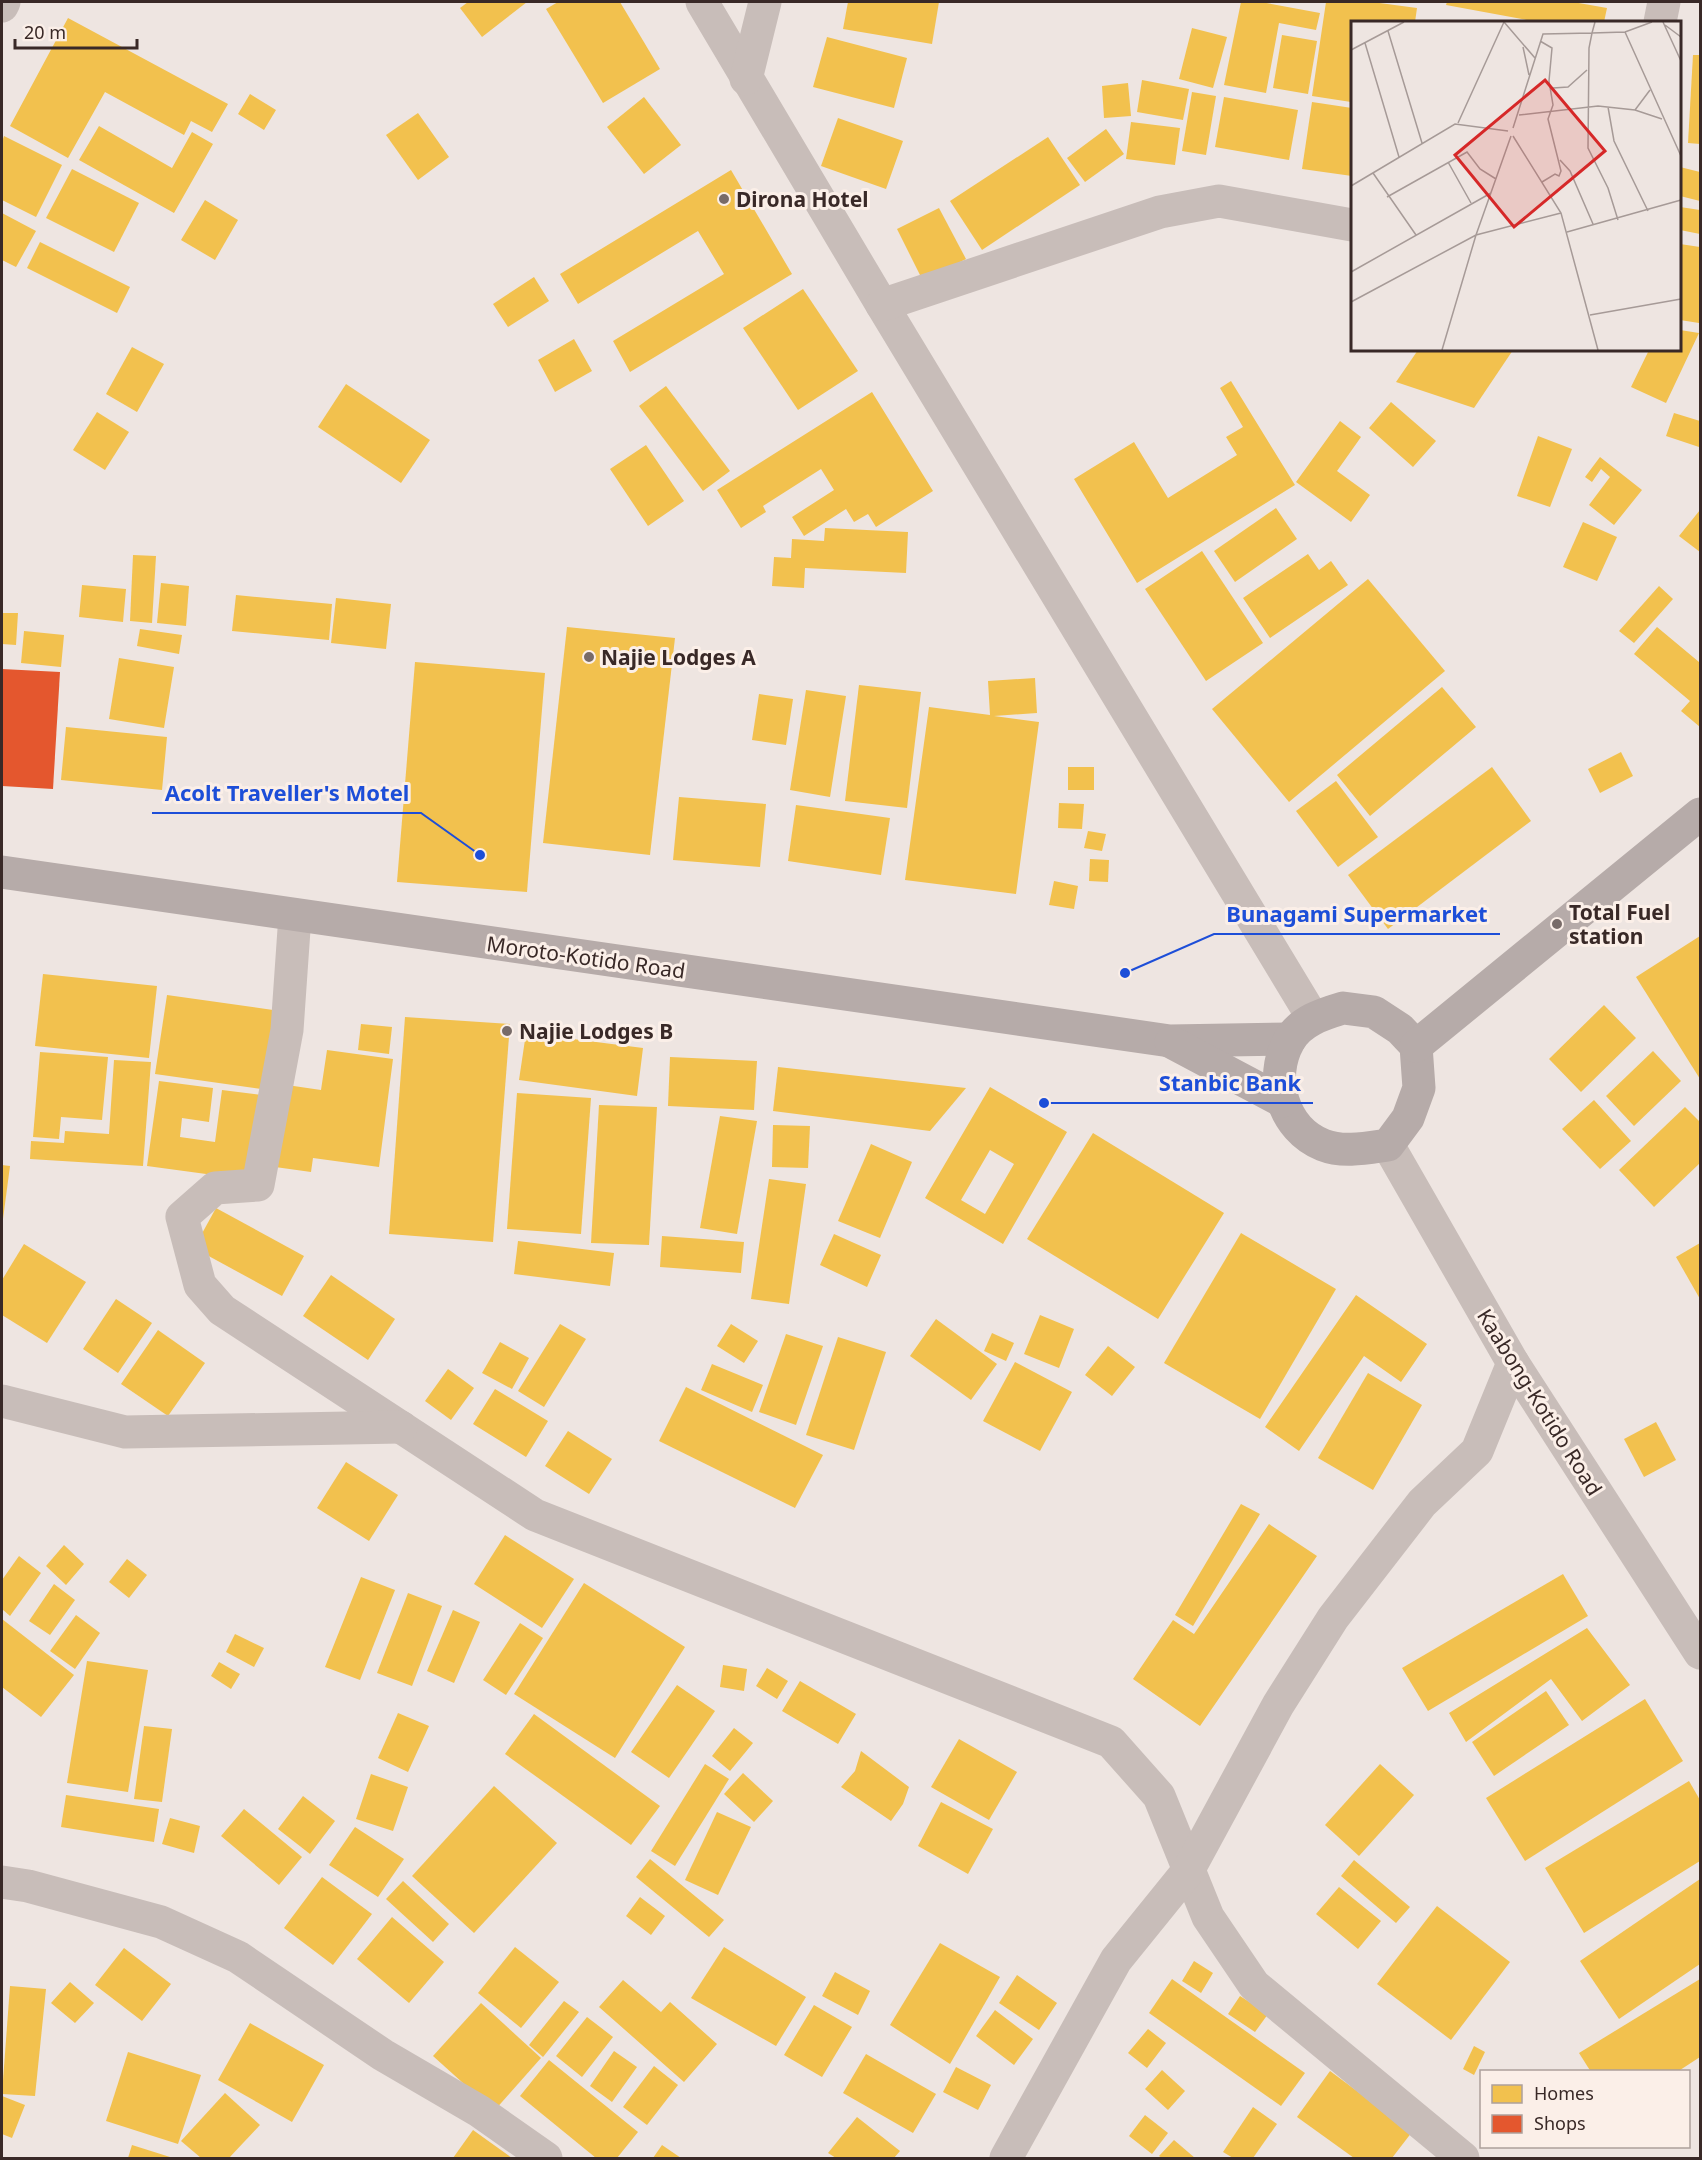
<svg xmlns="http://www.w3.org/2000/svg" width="1702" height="2160" font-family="'Noto Sans',sans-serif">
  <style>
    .homes { fill: #f2c14e; fill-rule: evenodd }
    .shops { fill: #e4572e }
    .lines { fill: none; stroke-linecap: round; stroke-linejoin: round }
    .minor { stroke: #c8bdb9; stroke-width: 33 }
    .major { stroke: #b6aba9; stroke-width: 33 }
    .poi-dot { fill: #786b68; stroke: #fbefe8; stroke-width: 2 }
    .labels { text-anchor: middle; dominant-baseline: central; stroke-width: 6; stroke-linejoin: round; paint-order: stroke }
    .poi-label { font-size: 21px; font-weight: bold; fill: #392927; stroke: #fbefe8; text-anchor: start }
    .street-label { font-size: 21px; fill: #392927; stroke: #fbefe8 }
    .inset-road { fill: none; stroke: #a69a97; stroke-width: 1.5 }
    .view { fill: #d62828; fill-opacity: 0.15; stroke: #d62828; stroke-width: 3 }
    .inset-edge { fill: none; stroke: #392927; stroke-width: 3 }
    .leader { fill: none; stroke: #1d4ed8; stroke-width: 2 }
    .callout-dot { fill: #1d4ed8; stroke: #fbefe8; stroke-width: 2 }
    .callout-label { font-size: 22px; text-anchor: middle; font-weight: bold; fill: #1d4ed8; stroke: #fbefe8; stroke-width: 6; stroke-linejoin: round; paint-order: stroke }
  </style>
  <rect width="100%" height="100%" fill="#eee5e1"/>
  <g class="homes">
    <polygon points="468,2 527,2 482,37 460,8"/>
    <polygon points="558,2 620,2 660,69 603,103 546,9"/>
    <polygon points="848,2 939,2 932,44 843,29"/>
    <polygon points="1241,2 1261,2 1320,13 1316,30 1279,23 1266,93 1224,85"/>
    <polygon points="1326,2 1372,2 1417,8 1415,22 1352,22 1351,102 1312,96"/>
    <polygon points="1447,2 1573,2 1607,8 1604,22 1538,22 1446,5"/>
    <polygon points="68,18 228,104 212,132 191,121 184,135 105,92 68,158 10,126"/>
    <polygon points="1192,28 1227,37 1213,88 1179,79"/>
    <polygon points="1282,35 1317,41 1308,94 1273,88"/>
    <polygon points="827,37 907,58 894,108 813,87"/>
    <polygon points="1693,55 1700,55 1700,144 1688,143"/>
    <polygon points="1142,80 1189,89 1183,120 1137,112"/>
    <polygon points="1128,83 1131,116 1104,118 1102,86"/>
    <polygon points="1192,92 1216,96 1206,155 1182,151"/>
    <polygon points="250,94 276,110 264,130 238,114"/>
    <polygon points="644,97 681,145 644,174 607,127"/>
    <polygon points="1224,97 1298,110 1289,160 1215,147"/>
    <polygon points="1312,102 1352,108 1352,176 1302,169"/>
    <polygon points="418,113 449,157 418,180 386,135"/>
    <polygon points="838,118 903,141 886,189 821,166"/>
    <polygon points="1131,122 1180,128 1175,165 1126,159"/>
    <polygon points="99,126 172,168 192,132 213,144 174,213 79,160"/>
    <polygon points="1106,129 1124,154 1085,182 1067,158"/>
    <polygon points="4,136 62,165 36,217 2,200 2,142"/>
    <polygon points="1048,137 1080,185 982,250 950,201"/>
    <polygon points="1680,167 1700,172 1700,201 1680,196"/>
    <polygon points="72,169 139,203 114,252 46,218"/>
    <polygon points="731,170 792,274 630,372 613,341 724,274 698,231 578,304 560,274"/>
    <polygon points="205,200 238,220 215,260 181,240"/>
    <polygon points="1680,207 1700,210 1700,234 1680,230"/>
    <polygon points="939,208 966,259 923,281 897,229"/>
    <polygon points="2,213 36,231 16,267 2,260"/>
    <polygon points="40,242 130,287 117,313 27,268"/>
    <polygon points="1680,244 1700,247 1699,323 1680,320"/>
    <polygon points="534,277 549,301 508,327 493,304"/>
    <polygon points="803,289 858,371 798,410 743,328"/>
    <polygon points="1680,330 1699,333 1666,403 1631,387 1649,350 1680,350"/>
    <polygon points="574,339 592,371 555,392 538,360"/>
    <polygon points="132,347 164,364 137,412 106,394"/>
    <polygon points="1418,350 1513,350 1474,408 1396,382"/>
    <polygon points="1231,381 1295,485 1137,583 1074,479 1134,442 1168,498 1237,455 1226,437 1243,427 1220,388"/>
    <polygon points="346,384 430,440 401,483 318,427"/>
    <polygon points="666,386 730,471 703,491 639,406"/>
    <polygon points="872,392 933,491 876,527 868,514 854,522 846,509 804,536 792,517 834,490 821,469 763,506 766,512 741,528 717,490"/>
    <polygon points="1391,402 1436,441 1413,467 1369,428"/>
    <polygon points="97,412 129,432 105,470 73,450"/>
    <polygon points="1674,413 1700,421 1699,447 1666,436"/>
    <polygon points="1340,421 1361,437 1337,471 1370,495 1351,522 1296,482"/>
    <polygon points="1538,436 1572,449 1550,507 1517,496"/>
    <polygon points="646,445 684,501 648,526 610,469"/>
    <polygon points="1600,457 1642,490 1614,525 1589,505 1610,477 1601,469 1592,482 1585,477"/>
    <polygon points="1276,508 1297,539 1235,582 1214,551"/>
    <polygon points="1700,510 1700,552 1679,536"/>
    <polygon points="1583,522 1617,537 1597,581 1563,567"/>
    <polygon points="825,528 908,532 906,573 805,568 804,588 772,586 774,557 791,558 792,539 824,541"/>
    <polygon points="1202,551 1263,643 1206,681 1145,589"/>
    <polygon points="1308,554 1319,570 1331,561 1348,585 1270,638 1243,598"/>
    <polygon points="133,555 156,556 152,623 130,621"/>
    <polygon points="1368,579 1445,671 1289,802 1212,709"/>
    <polygon points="161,583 189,586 186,626 157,623"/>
    <polygon points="82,585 126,589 123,622 79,617"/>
    <polygon points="1659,586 1673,599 1634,643 1619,631"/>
    <polygon points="236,595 332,604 329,640 232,631"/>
    <polygon points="336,598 391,604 386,649 331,643"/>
    <polygon points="2,613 18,613 16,645 2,644"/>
    <polygon points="567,627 675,638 650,855 543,843"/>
    <polygon points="1657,627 1699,662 1700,660 1700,727 1681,711 1690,701 1634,654"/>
    <polygon points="140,629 182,635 179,654 137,646"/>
    <polygon points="24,631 64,635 61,667 21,663"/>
    <polygon points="119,658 174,667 164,728 109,719"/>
    <polygon points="415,662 545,673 527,892 397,882"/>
    <polygon points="1035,678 1037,713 994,716 1039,722 1016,894 905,880 929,707 990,715 988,681"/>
    <polygon points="859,685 921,692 907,808 845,801"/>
    <polygon points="1442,687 1476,727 1370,816 1337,775"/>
    <polygon points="806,690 846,696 830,797 790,790"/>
    <polygon points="759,694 793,699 786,745 752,740"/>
    <polygon points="66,727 167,737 162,790 61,780"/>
    <polygon points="1621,752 1633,776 1600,793 1588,769"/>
    <rect x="1068" y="767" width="26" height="23"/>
    <polygon points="1492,767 1531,821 1388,929 1348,875"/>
    <polygon points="1336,781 1378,837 1338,867 1296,811"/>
    <polygon points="679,797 766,804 760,867 673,860"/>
    <polygon points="1059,803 1084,804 1082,829 1058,828"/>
    <polygon points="796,805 890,818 881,875 788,861"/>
    <polygon points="1088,831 1106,834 1102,851 1084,848"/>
    <polygon points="1090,859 1109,860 1108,882 1089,881"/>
    <polygon points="1054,881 1078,886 1074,909 1049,905"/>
    <polygon points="1700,936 1700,1079 1636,977"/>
    <polygon points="43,974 157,986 149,1058 35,1046"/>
    <polygon points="167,995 280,1011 269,1090 155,1074"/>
    <polygon points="1604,1005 1636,1038 1581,1092 1549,1059"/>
    <polygon points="405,1017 510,1024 493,1242 389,1234"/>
    <polygon points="361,1024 392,1027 389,1054 358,1050"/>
    <polygon points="526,1033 643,1048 637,1096 519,1080"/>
    <polygon points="327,1050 393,1059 379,1167 313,1158 311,1172 268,1166 280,1084 321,1090"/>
    <polygon points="1653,1051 1681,1081 1634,1126 1606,1096"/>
    <polygon points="40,1052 108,1057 102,1120 61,1117 59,1139 33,1137"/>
    <polygon points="670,1057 757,1061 754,1110 668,1106"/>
    <polygon points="114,1060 151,1062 143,1166 30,1159 31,1141 64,1143 65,1131 109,1134"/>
    <polygon points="778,1067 966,1088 930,1131 773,1111"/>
    <polygon points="159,1081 213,1088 209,1122 182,1118 180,1137 215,1142 222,1090 269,1096 257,1181 147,1166"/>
    <path d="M990,1087L1067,1132L1003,1244L925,1198ZM990,1150L1014,1164L985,1214L961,1200Z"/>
    <polygon points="517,1093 591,1098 581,1234 507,1229"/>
    <polygon points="1594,1100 1631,1141 1600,1169 1562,1129"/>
    <polygon points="599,1105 657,1107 649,1245 591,1243"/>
    <polygon points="1685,1107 1700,1122 1700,1163 1654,1207 1619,1170"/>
    <polygon points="720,1116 757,1121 737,1234 700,1228"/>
    <polygon points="773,1125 810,1126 808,1168 772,1167"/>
    <polygon points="1093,1133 1224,1213 1158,1319 1027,1239"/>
    <polygon points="871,1144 912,1162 880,1238 838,1221"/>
    <polygon points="2,1165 10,1166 3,1219 2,1219"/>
    <polygon points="769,1179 806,1184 789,1304 751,1299"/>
    <polygon points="216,1208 304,1256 282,1296 194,1248"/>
    <polygon points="1241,1233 1336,1289 1260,1419 1164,1363"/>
    <polygon points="834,1234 881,1255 867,1287 820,1265"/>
    <polygon points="662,1236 744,1242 741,1273 660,1267"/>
    <polygon points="518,1241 614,1253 610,1286 514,1274"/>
    <polygon points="1700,1243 1700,1299 1676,1257"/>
    <polygon points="24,1244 86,1282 47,1343 2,1315 2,1280"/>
    <polygon points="331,1275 395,1319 368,1360 303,1316"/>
    <polygon points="1356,1295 1427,1344 1401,1382 1364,1356 1299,1451 1265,1427"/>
    <polygon points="116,1299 152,1323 118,1373 83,1349"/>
    <polygon points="1040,1315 1074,1329 1059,1368 1024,1354"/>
    <polygon points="936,1319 997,1364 971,1400 910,1356"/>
    <polygon points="560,1324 586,1339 544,1407 518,1391"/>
    <polygon points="731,1324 758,1341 744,1363 717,1346"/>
    <polygon points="158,1330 205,1363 168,1416 121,1384"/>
    <polygon points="992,1333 1014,1343 1006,1361 984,1351"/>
    <polygon points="786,1334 823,1346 796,1425 759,1412"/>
    <polygon points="838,1337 886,1352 854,1450 806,1435"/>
    <polygon points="500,1342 529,1358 512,1389 482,1373"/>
    <polygon points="1108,1346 1135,1367 1112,1396 1085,1375"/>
    <polygon points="1015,1362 1072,1392 1040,1451 983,1421"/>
    <polygon points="712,1364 763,1385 752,1412 701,1390"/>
    <polygon points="448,1369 474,1388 451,1420 425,1401"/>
    <polygon points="1368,1373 1422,1405 1373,1490 1318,1458"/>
    <polygon points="686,1387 823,1455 795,1508 659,1441"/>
    <polygon points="495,1389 548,1421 526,1457 473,1424"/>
    <polygon points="1656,1422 1676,1460 1644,1477 1624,1439"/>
    <polygon points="568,1431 612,1459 589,1494 545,1466"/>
    <polygon points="346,1462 398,1495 369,1541 317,1508"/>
    <polygon points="1241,1504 1260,1514 1193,1626 1175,1615"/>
    <polygon points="1269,1524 1317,1556 1200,1726 1133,1679 1173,1620 1194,1634"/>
    <polygon points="505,1535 574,1579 542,1628 474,1584"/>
    <polygon points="64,1545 84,1564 66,1585 46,1566"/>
    <polygon points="19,1556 41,1573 10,1616 2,1609 2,1580"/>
    <polygon points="127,1559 147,1575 129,1598 109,1582"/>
    <polygon points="1563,1574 1588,1616 1428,1711 1402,1668"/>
    <polygon points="361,1577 395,1590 360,1680 325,1667"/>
    <polygon points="584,1583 685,1647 615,1758 514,1694"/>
    <polygon points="54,1584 75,1600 50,1635 29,1621"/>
    <polygon points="408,1593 442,1606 412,1686 377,1673"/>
    <polygon points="453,1610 480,1622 454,1683 427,1671"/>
    <polygon points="76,1615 100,1633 75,1669 50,1651"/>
    <polygon points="2,1619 74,1675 41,1717 2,1687"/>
    <polygon points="520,1623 543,1638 506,1695 483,1680"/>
    <polygon points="1587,1628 1630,1685 1582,1721 1551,1679 1466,1742 1449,1713"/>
    <polygon points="235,1634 264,1648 254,1667 226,1652"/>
    <polygon points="87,1661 148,1670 128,1792 67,1783"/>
    <polygon points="219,1662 240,1674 231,1689 211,1676"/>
    <polygon points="723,1665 747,1669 744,1691 720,1687"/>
    <polygon points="767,1668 788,1681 777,1699 756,1686"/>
    <polygon points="800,1681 856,1714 838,1744 782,1711"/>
    <polygon points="677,1685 715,1711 669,1778 631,1752"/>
    <polygon points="1546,1691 1569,1725 1494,1776 1472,1742"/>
    <polygon points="1645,1699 1683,1761 1525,1861 1486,1798"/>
    <polygon points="398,1713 429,1726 408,1772 378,1758"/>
    <polygon points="534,1714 660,1806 631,1845 505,1754"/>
    <polygon points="144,1726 172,1729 162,1802 134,1799"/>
    <polygon points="734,1728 753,1743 730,1771 712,1756"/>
    <polygon points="959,1739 1017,1772 989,1820 931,1787"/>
    <polygon points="861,1751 909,1787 903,1804 891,1821 841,1787 855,1771"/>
    <polygon points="705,1764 729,1779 675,1866 651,1851"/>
    <polygon points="1380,1764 1414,1795 1359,1856 1325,1825"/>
    <polygon points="743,1773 773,1801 754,1822 724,1794"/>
    <polygon points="371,1774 408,1787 393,1831 356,1819"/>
    <polygon points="1689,1781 1700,1800 1700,1861 1584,1933 1545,1868"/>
    <polygon points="494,1786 557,1843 474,1933 412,1876"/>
    <polygon points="66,1795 159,1809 154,1842 61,1827"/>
    <polygon points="303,1796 335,1821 310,1854 278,1829"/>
    <polygon points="941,1802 993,1829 968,1874 918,1846"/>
    <polygon points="244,1809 302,1857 279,1885 221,1836"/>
    <polygon points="717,1812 751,1827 718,1895 685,1880"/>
    <polygon points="170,1818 200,1826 194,1853 162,1844"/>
    <polygon points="355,1827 404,1859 378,1897 329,1865"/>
    <polygon points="650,1859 724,1920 709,1937 636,1877"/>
    <polygon points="1354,1860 1410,1907 1396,1923 1341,1876"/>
    <polygon points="322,1877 372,1914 333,1965 284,1928"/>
    <polygon points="1700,1879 1700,1964 1619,2019 1580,1961"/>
    <polygon points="403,1881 449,1924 433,1942 386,1899"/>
    <polygon points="1339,1887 1381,1921 1358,1949 1316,1914"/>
    <polygon points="640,1897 665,1916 651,1935 626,1916"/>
    <polygon points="1437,1906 1510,1962 1451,2040 1377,1984"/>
    <polygon points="392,1917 444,1962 409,2003 357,1959"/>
    <polygon points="940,1943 1000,1977 950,2064 890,2025"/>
    <polygon points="515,1947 559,1982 521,2028 478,1993"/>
    <polygon points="724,1947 806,1997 776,2046 691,1998"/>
    <polygon points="124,1948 171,1984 142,2021 95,1985"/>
    <polygon points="1194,1961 1213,1973 1201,1993 1182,1981"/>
    <polygon points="835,1972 870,1991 858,2015 822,1996"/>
    <polygon points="1017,1975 1057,2003 1039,2030 999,2003"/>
    <polygon points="1172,1979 1305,2073 1281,2106 1149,2013"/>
    <polygon points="1700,1979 1700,2057 1677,2072 1591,2072 1579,2053"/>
    <polygon points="623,1980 661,2012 670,2002 717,2044 684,2082 599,2007"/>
    <polygon points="70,1982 94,2003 75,2023 51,2003"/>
    <polygon points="10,1986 46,1989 35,2096 2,2094"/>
    <polygon points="1240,1996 1268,2014 1255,2032 1228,2014"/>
    <polygon points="564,2001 579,2012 543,2057 529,2045"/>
    <polygon points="481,2003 541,2058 494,2111 433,2056"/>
    <polygon points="814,2005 852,2027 822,2077 784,2055"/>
    <polygon points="995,2010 1033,2039 1014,2065 976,2036"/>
    <polygon points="587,2017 613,2037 582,2077 556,2056"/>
    <polygon points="250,2023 324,2065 292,2122 218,2080"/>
    <polygon points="1148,2029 1166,2043 1147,2068 1128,2053"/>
    <polygon points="1474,2046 1485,2052 1474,2075 1463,2069"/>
    <polygon points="614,2051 637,2067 612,2102 590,2086"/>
    <polygon points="128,2052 201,2075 178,2144 106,2121"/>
    <polygon points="866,2054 936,2094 913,2133 843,2093"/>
    <polygon points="549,2060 638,2132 617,2158 596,2158 520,2096"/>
    <polygon points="654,2066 678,2085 647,2125 623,2107"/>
    <polygon points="956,2067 991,2085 978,2110 943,2092"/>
    <polygon points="1162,2070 1185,2091 1168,2110 1145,2089"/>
    <polygon points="1330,2071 1412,2132 1392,2158 1354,2158 1297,2117"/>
    <polygon points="225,2093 260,2125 229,2158 201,2158 181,2141"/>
    <polygon points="2,2096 25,2105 12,2138 2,2134"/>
    <polygon points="1253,2107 1277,2124 1253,2158 1233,2158 1223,2152"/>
    <polygon points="1145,2115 1168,2133 1152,2154 1129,2136"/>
    <polygon points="857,2117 900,2151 894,2158 836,2158 828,2153"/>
    <polygon points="473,2130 512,2158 453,2158"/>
    <polygon points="1174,2140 1195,2158 1162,2158 1159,2156"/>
    <polygon points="132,2145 170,2157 169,2158 128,2158"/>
    <polygon points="662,2145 681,2158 653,2158"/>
  </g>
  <polygon class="shops" points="2,669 60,672 53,789 2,786"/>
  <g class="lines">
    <g class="minor">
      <polyline points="702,2 882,305 1313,1018"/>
      <polyline points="2,6 4,2"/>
      <polyline points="1660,22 1664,2"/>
      <polyline points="746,79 765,2"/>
      <polyline points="882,305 1160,212 1219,201 1352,225"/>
      <polyline points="295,915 287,1030 258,1185 215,1188 182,1217 200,1285 222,1310 535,1515 1111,1742 1159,1796 1208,1917 1254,1985 1463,2158"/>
      <polyline points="1388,1145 1513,1363 1700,1653"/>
      <polyline points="2,1401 125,1432 401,1427"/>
      <polyline points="2,1882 28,1886 161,1922 238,1957 383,2055 479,2111 546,2158"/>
      <polyline points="1006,2158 1116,1960 1188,1871 1278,1705 1333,1618 1422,1503 1477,1451 1513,1363"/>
    </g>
    <g class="major">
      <polyline points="2,872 1170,1041 1290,1039"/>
      <path d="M1343,1008L1374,1012L1400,1029L1416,1046L1419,1088L1408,1118L1388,1145C1367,1148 1343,1153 1323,1145C1283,1129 1268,1078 1289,1041C1300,1021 1323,1014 1343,1008Z"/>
      <polyline points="1171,1042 1282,1101"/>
      <polyline points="1416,1046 1700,814"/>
    </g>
  </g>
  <g class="poi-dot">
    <circle cx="724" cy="199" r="6"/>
    <circle cx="589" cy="657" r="6"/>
    <circle cx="1557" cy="924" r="6"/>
    <circle cx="507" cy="1031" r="6"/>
  </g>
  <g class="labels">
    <g class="poi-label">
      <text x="736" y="199">Dirona Hotel</text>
      <text x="601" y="657">Najie Lodges A</text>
      <text x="1569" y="912">Total Fuel<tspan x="1569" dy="24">station</tspan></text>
      <text x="519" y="1031">Najie Lodges B</text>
    </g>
    <g class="street-label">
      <text transform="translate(586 957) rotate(8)">Moroto-Kotido Road</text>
      <text transform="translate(1540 1402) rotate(58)">Kaabong-Kotido Road</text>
    </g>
  </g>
  <g transform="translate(1351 21)">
    <rect width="330" height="330" fill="#eee5e1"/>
    <path class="inset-road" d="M153,1L184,37M312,1L330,40M314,4L330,16M37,10L71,122M274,11L330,135M189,20L201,27L198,60L202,84L197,98L210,150L208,155L204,153L191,161M14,22L48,136M172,26L178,54M0,29L53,1M202,67L217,66L236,49M257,86L263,120L297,190M284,89L299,69M168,94L247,85L284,89L311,98M107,102L153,1M162,107L192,13L241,12L244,1M162,115L210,192L247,329M209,139L219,150L242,203M97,141L120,182M22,152L65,214M0,165L104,103L157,110M36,176L116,131L129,148L145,158M267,199L257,167L237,127L238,27L241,12L274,11L301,1M216,211L330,179M0,251L140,172M0,281L125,214L210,192M239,294L330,278M91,329L125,214L160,115"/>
    <path class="view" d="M194,59L254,130L163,206L104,134Z"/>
    <rect width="330" height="330" class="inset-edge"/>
  </g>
  <path class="leader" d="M480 855L421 813H152M1125 973L1214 934H1500M1044 1103L1147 1103H1313"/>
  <g class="callout-dot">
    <circle cx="480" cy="855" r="6"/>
    <circle cx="1125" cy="973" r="6"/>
    <circle cx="1044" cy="1103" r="6"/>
  </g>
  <g class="callout-label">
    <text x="287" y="801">Acolt Traveller's Motel</text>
    <text x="1357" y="922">Bunagami Supermarket</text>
    <text x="1230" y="1091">Stanbic Bank</text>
  </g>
  <rect width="1702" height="2160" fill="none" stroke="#392927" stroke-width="6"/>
  <rect x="1480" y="2070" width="210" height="78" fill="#fbefe8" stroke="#ada09b" stroke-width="1.5"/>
  <rect x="1492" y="2085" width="30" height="18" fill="#f2c14e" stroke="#ada09b" stroke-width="1.5"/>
  <text x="1534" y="2100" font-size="18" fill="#392927">Homes</text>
  <rect x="1492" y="2115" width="30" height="18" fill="#e4572e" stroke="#ada09b" stroke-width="1.5"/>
  <text x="1534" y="2130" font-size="18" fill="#392927">Shops</text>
  <path d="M15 39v9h122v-9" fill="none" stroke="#392927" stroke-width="3"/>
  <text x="24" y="39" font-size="18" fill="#392927" stroke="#fbefe8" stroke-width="4.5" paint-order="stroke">20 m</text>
</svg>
